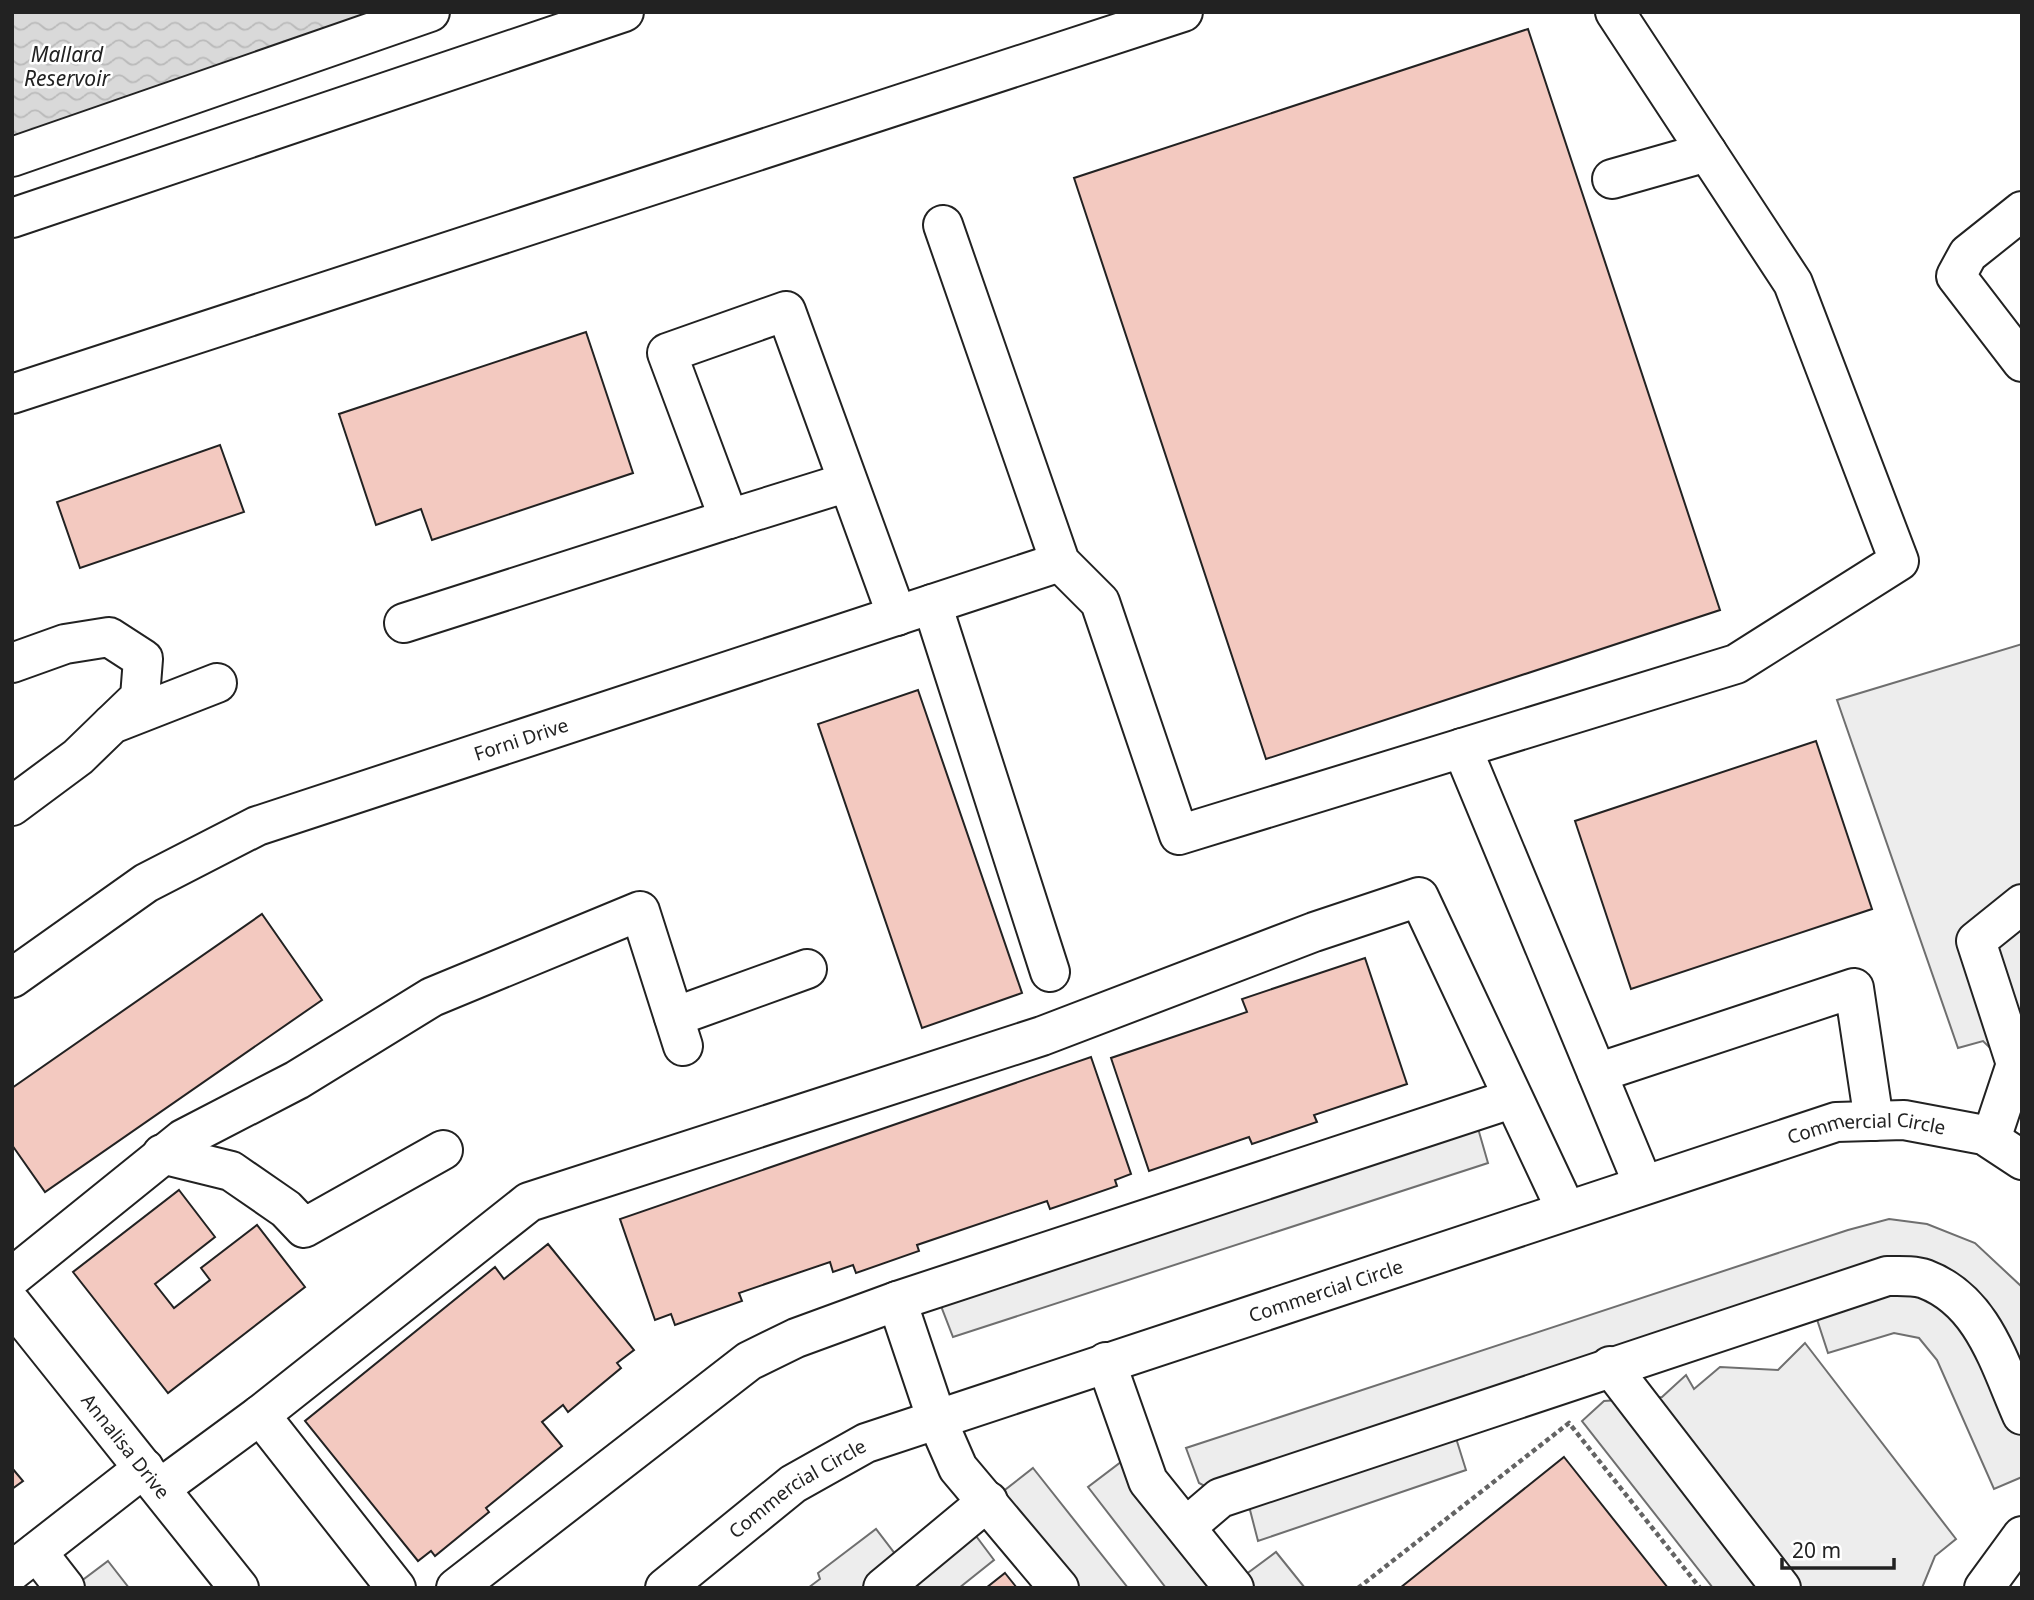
<svg xmlns="http://www.w3.org/2000/svg" width="2034" height="1600" font-family="'Noto Sans',sans-serif">
  <style>
    .parking { fill: #ededed; stroke: #6f6f6f; stroke-width: 2 }
    .water { fill: url(#water-waves); stroke: #6f6f6f; stroke-width: 2 }
    .building { fill: #f3c9c0; stroke: #222; stroke-width: 2 }
    .lines { fill: none; stroke-linecap: round; stroke-linejoin: round }
    .minor-casing { stroke: #222; stroke-width: 42 }
    .path { stroke: #646464; stroke-width: 4.5; stroke-dasharray: 5 3.5; stroke-linecap: butt }
    .minor { stroke: #fff; stroke-width: 38 }
    .labels { text-anchor: middle; dominant-baseline: central; stroke-width: 5; stroke-linejoin: round; paint-order: stroke }
    .street-label { font-size: 19px; fill: #222; stroke: #fff }
    .water-label { font-size: 21px; font-style: italic; fill: #222; stroke: #fff }
  </style>
  <defs>
    <pattern id="water-waves" width="16" height="10" patternUnits="userSpaceOnUse" patternTransform="scale(1.75)"><rect width="16" height="10" fill="#d9d9d9"/><path d="M0 5q4-4 8 0t8 0" fill="none" stroke="#bababa"/></pattern>
  </defs>
  <rect width="100%" height="100%" fill="#fff"/>
  <g class="parking">
    <polygon points="2022,644 2022,1079 1983,1041 1958,1048 1837,700"/>
    <polygon points="1475,1118 1488,1163 953,1337 936,1293"/>
    <polygon points="1889,1219 1927,1224 1975,1243 2022,1287 2022,1477 1994,1489 1937,1360 1919,1338 1894,1333 1828,1353 1809,1295 1450,1419 1466,1470 1258,1541 1250,1510 1199,1483 1186,1448 1848,1230"/>
    <polygon points="1805,1343 1956,1539 1935,1556 1922,1588 1713,1588 1582,1421 1604,1401 1662,1397 1686,1375 1694,1389 1720,1367 1778,1370"/>
    <polygon points="1121,1462 1223,1588 1166,1588 1088,1487"/>
    <polygon points="1033,1468 1128,1588 1062,1588 992,1500"/>
    <polygon points="967,1524 994,1560 959,1588 808,1588 820,1579 818,1573 876,1529 909,1572"/>
    <polygon points="1276,1552 1305,1588 1230,1588 1245,1575"/>
    <polygon points="108,1561 129,1588 72,1588"/>
  </g>
  <polygon class="water" points="12,12 387,12 12,142"/>
  <g class="building">
    <polygon points="1528,29 1720,610 1266,759 1074,178"/>
    <polygon points="586,332 633,473 432,540 421,509 376,525 339,414"/>
    <polygon points="220,445 244,512 80,568 57,502"/>
    <polygon points="918,690 1022,993 922,1028 818,724"/>
    <polygon points="1816,741 1872,909 1631,989 1575,821"/>
    <polygon points="262,914 322,1000 45,1192 12,1145 12,1088"/>
    <polygon points="1365,958 1407,1084 1314,1115 1317,1122 1252,1144 1249,1137 1149,1171 1111,1058 1247,1012 1242,999"/>
    <polygon points="1091,1057 1131,1174 1115,1180 1117,1186 1050,1209 1047,1201 917,1245 919,1251 856,1273 853,1265 833,1272 830,1262 739,1293 742,1301 675,1325 671,1314 655,1320 620,1219"/>
    <polygon points="179,1190 215,1237 155,1284 174,1308 210,1280 201,1268 257,1225 305,1287 168,1393 73,1272"/>
    <polygon points="548,1244 634,1350 617,1363 621,1368 568,1412 563,1405 542,1422 562,1446 486,1508 489,1512 435,1556 431,1551 418,1561 305,1421 495,1267 504,1279"/>
    <polygon points="1564,1457 1668,1588 1400,1588"/>
    <polygon points="12,1468 23,1481 12,1489"/>
    <polygon points="1005,1573 1017,1588 986,1588"/>
  </g>
  <g class="lines">
    <g class="minor-casing">
      <g id="minor">
        <polyline points="12,157 430,12"/>
        <polyline points="1612,179 1707,152"/>
        <polyline points="2022,211 1968,254 1956,276 2022,362"/>
        <polyline points="12,218 624,12"/>
        <polyline points="943,225 1060,562 1100,602 1179,835 1736,664 1899,561 1793,283 1615,12"/>
        <polyline points="12,394 1183,12"/>
        <polyline points="848,482 729,519 667,353 786,311 897,616"/>
        <polyline points="932,604 1050,972"/>
        <polyline points="404,623 729,519"/>
        <polyline points="12,663 65,644 109,637 143,659 140,697 112,724"/>
        <polyline points="1462,748 1643,1184"/>
        <polyline points="12,806 78,757 112,724 217,683"/>
        <path id="s1" d="M12,978L146,883L257,826L1060,562"/>
        <polyline points="674,1017 807,969"/>
        <polyline points="1597,1073 1854,988 1874,1121"/>
        <polyline points="1991,1139 2016,1064 1976,941 2022,904"/>
        <polyline points="162,1154 231,1171 286,1209 304,1228 443,1150"/>
        <polyline points="12,1277 183,1139 297,1080 432,997 640,911 683,1046"/>
        <polyline points="897,1301 1511,1099"/>
        <path id="s2" d="M12,1304L239,1588"/>
        <polyline points="1106,1362 1148,1481 1234,1588"/>
        <polyline points="1610,1366 1781,1588"/>
        <polyline points="260,1415 396,1588"/>
        <polyline points="162,1487 260,1415 529,1202 1042,1036 1314,932 1419,897 1566,1210"/>
        <path d="M1186,1527L1220,1498L1887,1276C1899,1276 1914,1275 1925,1279C1983,1301 1999,1363 2022,1415"/>
        <polyline points="37,1552 65,1588"/>
        <polyline points="12,1571 144,1468"/>
        <polyline points="456,1588 749,1361 796,1338 897,1301 937,1420 958,1468 1059,1588"/>
        <path id="s3" d="M665,1588L793,1484L866,1443L1836,1122L1904,1120L1984,1135L2022,1160"/>
        <polyline points="883,1588 988,1501"/>
        <polyline points="1984,1588 2022,1536"/>
      </g>
    </g>
    <polyline class="path" points="1358,1588 1569,1423 1700,1588"/>
    <use href="#minor" class="minor"/>
  </g>
  <g class="labels">
    <g class="street-label">
      <text stroke="none"><textPath href="#s1" startOffset="567">Forni Drive</textPath></text>
      <text stroke="none"><textPath href="#s3" startOffset="1300">Commercial Circle</textPath></text>
      <text stroke="none"><textPath href="#s3" startOffset="733">Commercial Circle</textPath></text>
      <text stroke="none"><textPath href="#s2" startOffset="182">Annalisa Drive</textPath></text>
      <text stroke="none"><textPath href="#s3" startOffset="166">Commercial Circle</textPath></text>
    </g>
    <g class="water-label">
      <text x="67" y="54">Mallard<tspan x="67" dy="24">Reservoir</tspan></text>
    </g>
  </g>
  <rect width="2034" height="1600" fill="none" stroke="#222222" stroke-width="28"/>
  <path d="M1782 1558v10h112v-10" fill="none" stroke="#222222" stroke-width="3.5"/>
  <text x="1792" y="1558" font-size="21" fill="#222222" stroke="#ffffff" stroke-width="5" paint-order="stroke">20 m</text>
</svg>
